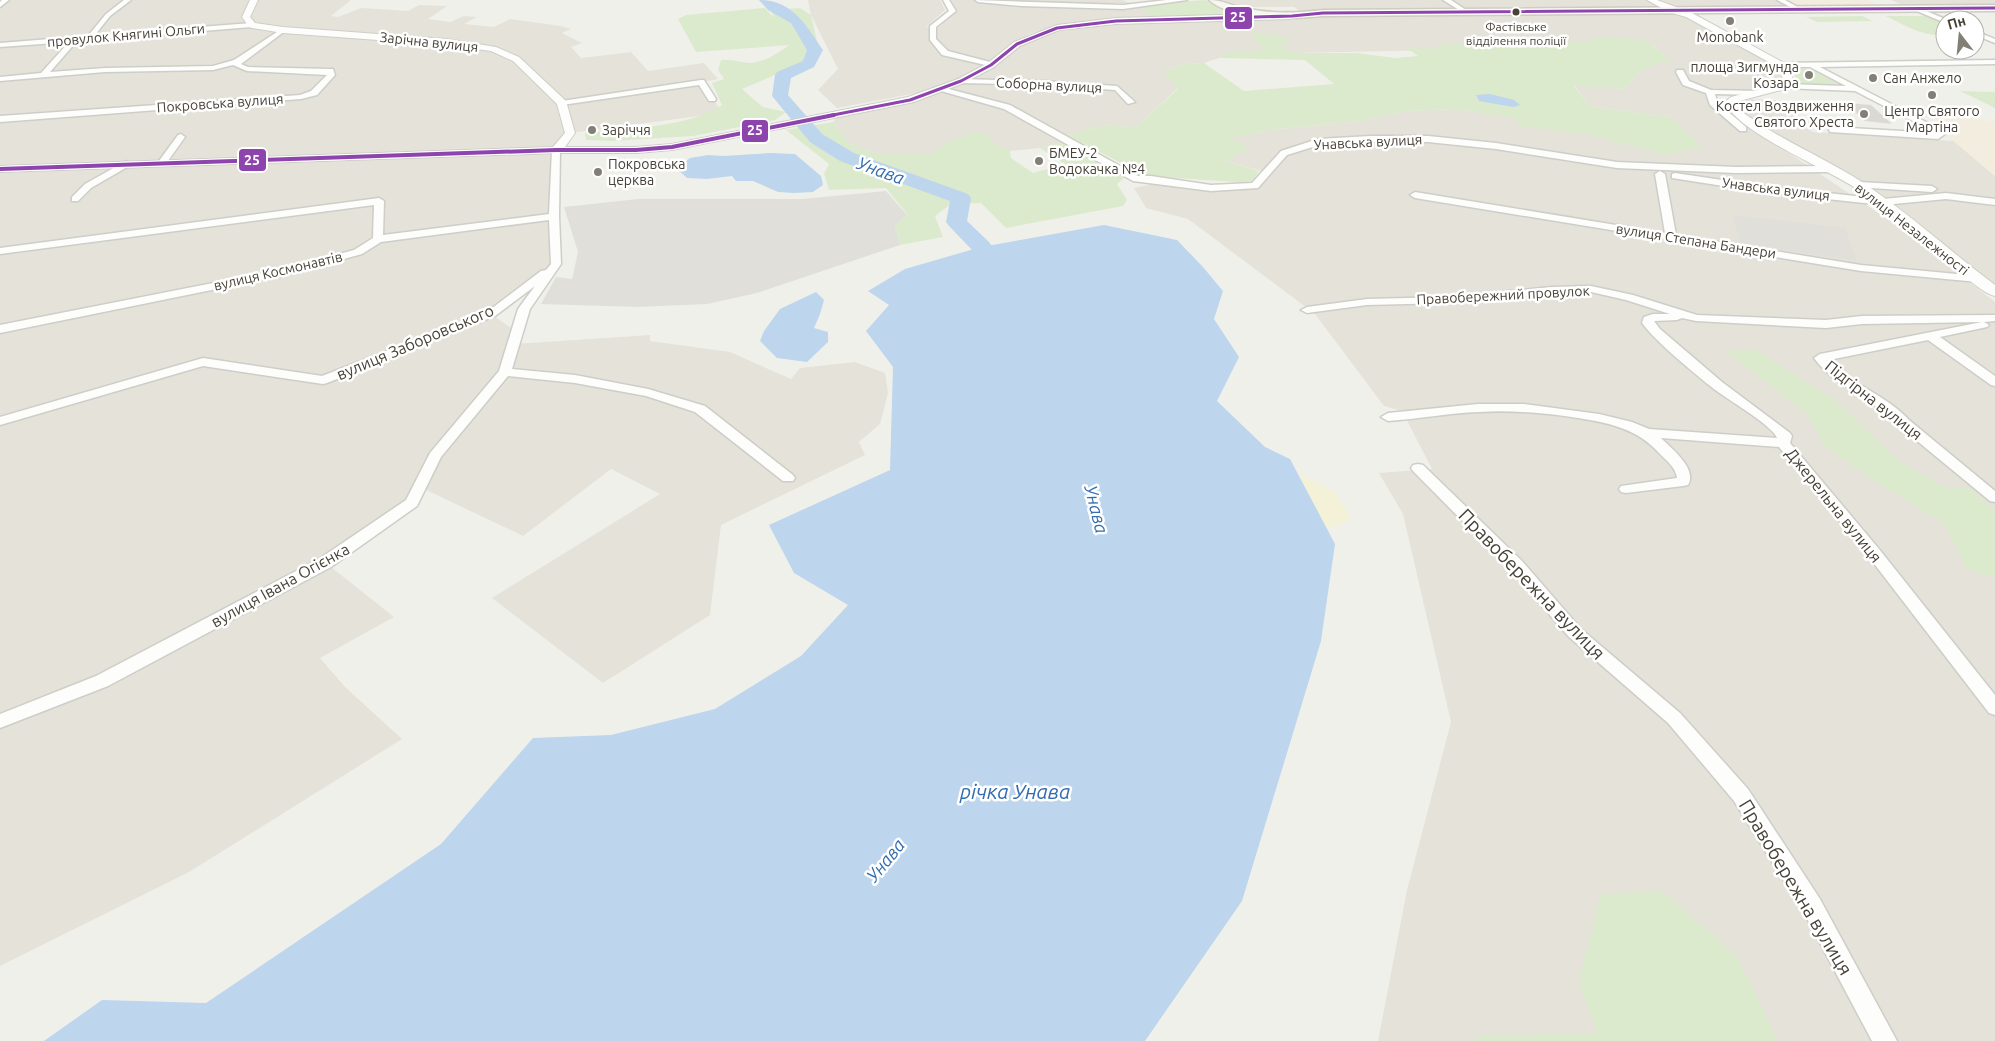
<svg xmlns="http://www.w3.org/2000/svg" width="1995" height="1041" font-family="Ubuntu,sans-serif">
  <style>
    .residential { fill: #e4e2d9 }
    .commercial { fill: #f2edde }
    .industrial { fill: #e0dfd9 }
    .green { fill: #dbeacc }
    .sand { fill: #f3f1d7 }
    .water { fill: #bdd5ed }
    .lines { fill: none; stroke-linecap: round; stroke-linejoin: round }
    .river { fill: #bdd5ed; fill-rule: evenodd }
    .building { fill: #dad9d3 }
    .minor-casing { stroke: #cecec8; stroke-width: 3 }
    .tertiary-casing { stroke: #cecec8; stroke-width: 2 }
    .secondary-casing { stroke: #cfcdc2; stroke-width: 3 }
    .minor { fill: #fdfdfc; fill-rule: evenodd }
    .tertiary { fill: #fdfdfc; fill-rule: evenodd }
    .secondary { fill: #f6f5ef; fill-rule: evenodd }
    .bus-1-far1-casing { stroke: #fff; stroke-width: 5 }
    .bus-1-casing { stroke: #fff; stroke-width: 6 }
    .bus-1-far1 { stroke: #8e44ad; stroke-width: 3 }
    .bus-1 { stroke: #8e44ad; stroke-width: 4 }
    .bus-dot { fill: #474237; stroke: #fff; stroke-width: 2 }
    .poi-dot { fill: #827f76; stroke: #fff; stroke-width: 2 }
    .labels { text-anchor: middle; dominant-baseline: central; stroke-width: 5; stroke-linejoin: round; paint-order: stroke }
    .far-bus-label { font-size: 12px; fill: #474237; stroke: #fff }
    .far-street-label { font-size: 14px; fill: #474237; stroke: #fff }
    .far-poi-label { font-size: 14px; fill: #474237; stroke: #fff; text-anchor: start }
    .street-label { font-size: 16px; fill: #474237; stroke: #fff }
    .water-label { font-size: 18px; font-style: italic; fill: #346daf; stroke: #fff }
    .near-street-label { font-size: 19px; fill: #474237; stroke: #fff }
    .near-water-label { font-size: 21px; font-style: italic; fill: #346daf; stroke: #fff }
    .line-badge { stroke: #fff; stroke-width: 2 }
    .badge-label { font-size: 14px; text-anchor: middle; font-weight: bold; fill: #fff }
  </style>
  <rect width="100%" height="100%" fill="#f0f0eb"/>
  <g class="residential">
    <polygon points="0,0 351,0 331,16 338,17 361,8 408,11 419,5 447,6 428,19 450,22 464,16 477,17 464,24 494,27 510,19 561,26 571,29 562,33 582,43 571,47 581,58 631,52 648,71 704,63 718,79 702,82 722,113 570,133 556,150 556,264 491,314 517,332 514,344 650,335 650,341 730,352 791,379 800,368 855,362 885,373 888,393 880,424 859,442 865,455 721,525 710,615 603,683 492,598 660,494 611,469 523,536 420,487 412,503 326,563 394,617 320,658 345,687 402,739 189,872 0,966"/>
    <polygon points="808,0 940,0 945,10 926,27 938,28 958,11 951,0 974,0 1007,5 1140,7 1156,18 1058,27 1042,30 1029,34 981,67 957,79 922,92 837,108 818,90 838,69 811,15"/>
    <polygon points="996,0 1122,0 1129,3 1012,3"/>
    <polygon points="1217,0 1649,0 1660,6 1658,9 1302,12 1294,7 1236,7"/>
    <polygon points="1656,0 1776,0 1790,7 1675,8"/>
    <polygon points="1891,0 1995,0 1995,5 1905,6"/>
    <polygon points="1667,11 1682,14 1775,63 1783,71 1783,84 1740,95 1715,95 1732,115 1893,223 1995,302 1995,1041 1378,1041 1407,890 1451,722 1403,514 1379,473 1432,469 1402,411 1384,406 1315,314 1188,219 1146,208 1134,188 1154,184 1257,188 1272,174 1226,161 1248,149 1230,138 1271,130 1361,121 1408,111 1456,109 1516,118 1519,126 1701,147 1671,117 1590,106 1574,85 1624,89 1641,70 1669,59 1654,46 1288,53 1228,52 1219,58 1204,63 1184,64 1163,72 1178,88 1136,127 1104,125 1067,135 1062,143 1040,148 1010,151 991,141 947,142 934,153 874,153 848,143 834,122 835,117 914,101 931,96 960,83 1020,45 1061,29 1087,25 1326,15"/>
    <polygon points="1746,99 1776,100 1813,132 1954,141 1995,176 1995,285 1880,196 1787,142 1743,113 1738,103"/>
  </g>
  <g class="commercial">
    <polygon points="1783,0 1867,0 1881,6 1796,7"/>
    <polygon points="1977,116 1988,122 1995,121 1995,176 1946,135 1960,136 1959,134 1927,117"/>
  </g>
  <g class="industrial">
    <polygon points="886,191 907,215 895,226 900,245 757,293 707,304 638,307 541,304 556,277 572,279 578,252 564,207 638,199 802,199"/>
    <polygon points="1733,215 1845,228 1857,261 1740,243"/>
  </g>
  <g class="green">
    <polygon points="1205,0 1229,11 1224,14 1216,15 1153,17 1140,7 1153,4"/>
    <path d="M765,8L774,18L771,10L800,8L811,15L818,46L801,64L742,89L763,107L786,112L775,120L693,136L612,141L586,140L585,133C623,129 691,127 722,105L712,83L724,79L718,70L721,60C731,59 739,62 749,63C763,63 779,53 789,45L696,52L678,19L686,15Z"/>
    <polygon points="1862,16 1873,21 1817,22 1806,17"/>
    <path d="M1885,16H1925L1945,24V35C1919,36 1908,26 1885,16Z"/>
    <polygon points="1251,34 1272,34 1288,39 1286,44 1282,46 1287,51 1302,53 1357,53 1395,58 1418,56 1407,48 1429,49 1445,44 1490,42 1491,38 1561,37 1571,42 1587,41 1609,36 1647,41 1670,59 1641,70 1624,89 1574,86 1590,106 1671,117 1702,147 1665,155 1591,135 1519,126 1515,118 1456,109 1408,111 1361,121 1271,130 1231,138 1249,149 1226,161 1259,171 1251,183 1146,176 1067,135 1104,125 1136,127 1178,89 1163,72 1184,64 1204,63 1244,91 1334,84 1305,60 1219,58 1228,52 1263,50"/>
    <path d="M1794,68L1819,70L1817,71L1837,83L1846,86C1838,87 1801,87 1796,80C1794,78 1795,71 1794,68Z"/>
    <polygon points="1960,91 1995,92 1995,108"/>
    <polygon points="834,122 848,143 874,153 933,153 947,142 971,133 988,134 991,141 1010,151 1011,158 1033,173 1065,164 1040,148 1062,143 1124,178 1117,184 1127,200 1123,206 1006,228 981,203 951,204 935,216 943,237 900,245 895,226 907,214 886,188 829,190 824,174 829,164 786,130"/>
    <polygon points="1754,349 1835,400 1899,461 1945,488 1970,488 1995,511 1995,577 1967,570 1945,524 1876,482 1825,446 1807,414 1726,351"/>
    <polygon points="1662,891 1737,956 1778,1041 1474,1041 1479,1036 1597,1033 1579,982 1601,894"/>
  </g>
  <polygon class="sand" points="1298,473 1334,491 1352,519 1327,529"/>
  <g class="water">
    <polygon points="1490,94 1514,100 1520,105 1513,107 1479,101 1476,95"/>
    <polygon points="771,153 795,154 821,176 823,185 813,192 794,193 778,192 753,181 736,181 732,176 707,179 687,178 677,169 690,158 708,155 723,156"/>
    <polygon points="1104,225 1177,240 1203,267 1223,291 1214,319 1239,357 1217,401 1265,447 1290,459 1335,544 1321,641 1242,901 1145,1041 44,1041 102,1000 206,1003 441,844 533,738 611,735 715,709 801,656 848,605 794,573 769,525 890,470 893,367 866,331 889,305 868,291 905,269 981,247"/>
    <polygon points="816,292 824,300 820,314 814,328 828,332 828,342 807,362 777,358 760,341 764,331 780,309"/>
  </g>
  <g class="lines">
    <path class="river" d="M759,0C792,0 806,25 823,50L814,67L791,78L788,95L822,134L854,153L968,194L971,198L967,221L989,242L1014,278L1018,283L1014,288L1006,290L998,288L973,251L949,226L946,222L950,201L840,161L810,142L772,96L775,75L777,72L803,61L807,50L791,23L768,10Z"/>
  </g>
  <polygon class="building" points="1845,103 1871,105 1892,124 1865,121"/>
  <g class="lines">
    <g class="minor-casing">
      <g id="minor">
        <polygon points="2,0 9,0 0,7 0,2"/>
        <polygon points="124,0 131,0 110,16 95,35 252,23 255,25 252,27 77,41 50,72 105,68 213,66 234,60 283,28 286,30 285,31 241,64 248,67 330,69 333,69 335,75 317,95 301,99 0,122 0,116 300,95 311,91 327,75 247,71 233,65 213,70 105,72 0,81 0,77 41,73 69,42 0,47 0,43 88,36 106,14"/>
        <polygon points="943,0 949,0 956,11 936,27 936,39 948,51 994,63 994,67 942,55 930,40 930,26 949,11"/>
        <polygon points="975,0 1123,5 1167,0 1187,0 1123,9 1022,6 978,2"/>
        <polygon points="1443,0 1451,0 1469,12 1464,13"/>
        <polygon points="1777,0 1785,0 1801,9 1796,10"/>
        <polygon points="1914,6 1916,7 1948,20 1945,20 1945,23 1943,22 1912,9 1911,8"/>
        <polygon points="1975,31 1995,39 1995,43 1975,35"/>
        <polygon points="1995,60 1995,64 1820,67 1926,122 1945,130 1945,134 1938,139 1830,132 1829,130 1833,127 1936,133 1855,91 1783,88 1782,86 1786,84 1846,86 1810,67 1781,67 1777,65 1781,63"/>
        <polygon points="1677,70 1683,70 1689,81 1711,90 1763,91 1764,93 1760,95 1715,94 1717,102 1746,127 1746,131 1740,131 1710,105 1706,93 1683,85 1676,72"/>
        <polygon points="958,79 1044,81 1117,86 1135,102 1128,104 1115,90 1044,85 961,83 958,83"/>
        <polygon points="701,80 704,80 716,99 715,101 709,101 699,85 562,105 558,103 562,101"/>
        <polygon points="941,87 1010,105 1138,176 1151,176 1211,185 1252,183 1281,151 1318,139 1370,136 1428,136 1496,143 1617,162 1736,167 1828,166 1833,169 1828,172 1736,173 1617,168 1496,149 1428,142 1370,142 1319,145 1287,155 1258,188 1211,191 1133,181 1004,109 941,91"/>
        <polygon points="181,134 185,137 165,165 159,165 159,161 178,135"/>
        <polygon points="556,147 560,150 559,216 561,264 530,309 512,369 575,375 648,389 705,406 793,475 795,478 793,481 783,481 695,412 646,396 575,383 508,376 441,457 417,506 331,567 108,686 0,728 0,714 96,676 319,559 406,500 430,453 499,371 518,309 535,286 495,316 327,383 323,384 203,366 0,425 0,417 203,358 322,376 487,312 541,271 546,270 551,264 549,220 381,242 362,254 285,275 0,333 0,325 284,269 354,250 373,238 374,205 0,254 0,248 379,198 384,201 383,235 549,214 552,150"/>
        <polygon points="126,161 131,164 129,166 91,188 78,201 72,201 72,197 85,184"/>
        <polygon points="1660,171 1665,174 1676,235 1861,265 1978,276 1984,279 1978,282 1861,271 1415,198 1410,195 1415,192 1665,233 1655,174"/>
        <polygon points="1675,173 1762,186 1883,199 1946,193 1995,199 1995,205 1946,199 1883,205 1762,192 1672,178 1672,174"/>
        <polygon points="1859,182 1932,186 1937,189 1932,192 1856,187 1856,183"/>
        <path d="M1591,286L1633,295L1697,315L1826,320L1862,316L1995,315V321L1984,322L1989,325L1987,327L1940,337L1995,376V386L1991,385L1928,340L1829,360C1852,385 1886,395 1909,420L1995,491V502L1990,501L1899,426C1875,399 1836,388 1814,358L1820,354L1982,322L1862,324L1826,328L1696,321L1682,318L1677,320L1654,321L1660,329L1722,382L1790,433L1792,436L1790,443L1879,549L1995,695V715L1989,713L1869,557L1779,447L1661,438C1671,448 1698,469 1688,485L1683,486L1626,493L1621,492L1619,489L1621,486L1677,478C1676,468 1667,461 1660,454C1638,429 1610,423 1578,418C1546,413 1512,410 1479,412C1449,413 1418,419 1388,421L1381,417L1388,413L1478,404H1524L1599,414L1632,422L1649,429L1777,438C1773,426 1727,399 1714,389C1694,373 1657,343 1642,323L1644,317L1653,314H1670L1626,300L1591,292L1552,293L1447,303L1367,305L1307,313L1301,310L1307,307L1367,299L1447,297L1552,287Z"/>
        <polygon points="1418,464 1423,465 1522,561 1581,629 1680,713 1748,789 1820,899 1897,1041 1872,1041 1804,913 1734,801 1668,723 1569,637 1510,569 1413,471 1411,468 1413,465"/>
      </g>
    </g>
    <g class="tertiary-casing">
      <g id="tertiary">
        <polygon points="250,0 258,0 250,17 255,23 283,27 446,39 496,47 519,57 566,101 575,133 565,147 636,147 672,144 908,97 958,79 988,63 1014,42 1057,25 1116,18 1290,13 1294,16 1290,19 1116,24 1059,30 1020,46 994,67 964,83 914,102 672,150 636,153 556,153 0,172 0,166 553,147 565,133 557,104 513,61 491,51 446,45 283,33 252,28 249,27 242,17"/>
        <path d="M1647,0H1657L1692,13L1784,63L1793,74L1789,88L1739,101L1735,103L1737,108C1777,139 1824,157 1865,184C1911,215 1951,252 1995,285V296C1981,293 1961,272 1949,263C1919,237 1889,211 1857,189C1826,168 1738,133 1725,102L1731,97L1781,84L1783,74L1778,67L1686,17L1669,12Z"/>
      </g>
    </g>
    <g class="secondary-casing">
      <path id="secondary" d="M1209,0C1224,0 1230,6 1244,8C1270,14 1297,13 1323,10L1995,5V11L1323,16C1294,19 1232,21 1209,0Z"/>
    </g>
    <use href="#minor" class="minor"/>
    <use href="#tertiary" class="tertiary"/>
    <use href="#secondary" class="secondary"/>
    <g class="bus-1-far1-casing">
      <polyline id="bus-1-far1" points="828,116 910,100 961,81 991,65 1017,44 1057,28 1116,21 1292,16 1323,13 1995,8"/>
    </g>
    <g class="bus-1-casing">
      <polyline id="bus-1" points="0,169 556,150 636,150 672,147 834,115"/>
    </g>
    <use href="#bus-1-far1" class="bus-1-far1"/>
    <use href="#bus-1" class="bus-1"/>
  </g>
  <circle class="bus-dot" cx="1516" cy="12" r="4.5"/>
  <g class="poi-dot">
    <circle cx="1730" cy="21" r="5"/>
    <circle cx="1809" cy="75" r="5"/>
    <circle cx="1873" cy="78" r="5"/>
    <circle cx="1932" cy="95" r="5"/>
    <circle cx="1864" cy="114" r="5"/>
    <circle cx="592" cy="130" r="5"/>
    <circle cx="1039" cy="161" r="5"/>
    <circle cx="598" cy="172" r="5"/>
  </g>
  <g class="labels">
    <g class="far-bus-label">
      <text x="1516" y="26">Фастівське<tspan x="1516" dy="14">відділення поліції</tspan></text>
    </g>
    <g class="far-street-label">
      <text transform="translate(126 35) rotate(-5)">провулок Княгині Ольги</text>
      <text transform="translate(429 42) rotate(6)">Зарічна вулиця</text>
      <text transform="translate(1049 85) rotate(3)">Соборна вулиця</text>
      <text transform="translate(220 103) rotate(-4)">Покровська вулиця</text>
      <text transform="translate(1368 142) rotate(-3)">Унавська вулиця</text>
      <text transform="translate(1776 189) rotate(7)">Унавська вулиця</text>
      <text transform="translate(1912 229) rotate(38)">вулиця Незалежності</text>
      <text transform="translate(1696 241) rotate(9)">вулиця Степана Бандери</text>
      <text transform="translate(278 271) rotate(-13)">вулиця Космонавтів</text>
      <text transform="translate(1503 295) rotate(-3)">Правобережний провулок</text>
    </g>
    <g class="far-poi-label">
      <text x="1730" y="37" text-anchor="middle">Monobank</text>
      <text x="1799" y="67" text-anchor="end">площа Зигмунда<tspan x="1799" dy="16">Козара</tspan></text>
      <text x="1883" y="78">Сан Анжело</text>
      <text x="1854" y="106" text-anchor="end">Костел Воздвиження<tspan x="1854" dy="16">Святого Хреста</tspan></text>
      <text x="1932" y="111" text-anchor="middle">Центр Святого<tspan x="1932" dy="16">Мартіна</tspan></text>
      <text x="602" y="130">Заріччя</text>
      <text x="1049" y="153">БМЕУ-2<tspan x="1049" dy="16">Водокачка №4</tspan></text>
      <text x="608" y="164">Покровська<tspan x="608" dy="16">церква</tspan></text>
    </g>
    <g class="street-label">
      <text transform="translate(415 342) rotate(-23)">вулиця Заборовського</text>
      <text transform="translate(1874 400) rotate(38)">Підгірна вулиця</text>
      <text transform="translate(1834 505) rotate(51)">Джерельна вулиця</text>
      <text transform="translate(280 585) rotate(-29)">вулиця Івана Огієнка</text>
    </g>
    <g class="water-label">
      <text transform="translate(881 170) rotate(20)">Унава</text>
      <text transform="translate(1097 509) rotate(76)">Унава</text>
      <text transform="translate(885 860) rotate(-51)">Унава</text>
    </g>
    <g class="near-street-label">
      <text transform="translate(1532 584) rotate(46)">Правобережна вулиця</text>
      <text transform="translate(1796 887) rotate(59)">Правобережна вулиця</text>
    </g>
    <g class="near-water-label">
      <text x="1015" y="791">річка Унава</text>
    </g>
  </g>
  <g class="line-badge">
    <rect x="1224" y="6" width="29" height="24" rx="5" fill="#8e44ad"/>
    <rect x="741" y="119" width="28" height="24" rx="5" fill="#8e44ad"/>
    <rect x="238" y="148" width="29" height="24" rx="5" fill="#8e44ad"/>
  </g>
  <g class="badge-label">
    <text x="1238" y="22">25</text>
    <text x="755" y="135">25</text>
    <text x="252" y="165">25</text>
  </g>
  <g transform="translate(1960 35) rotate(344)"><circle r="24" fill="#ffffff" stroke="#b5b3af"/>
  <path d="M0-4L9 19L0 12L-9 19Z" fill="#827f76"/>
  <text y="-8" font-size="14" font-weight="bold" text-anchor="middle" fill="#474237">Пн</text>
  </g>
</svg>
